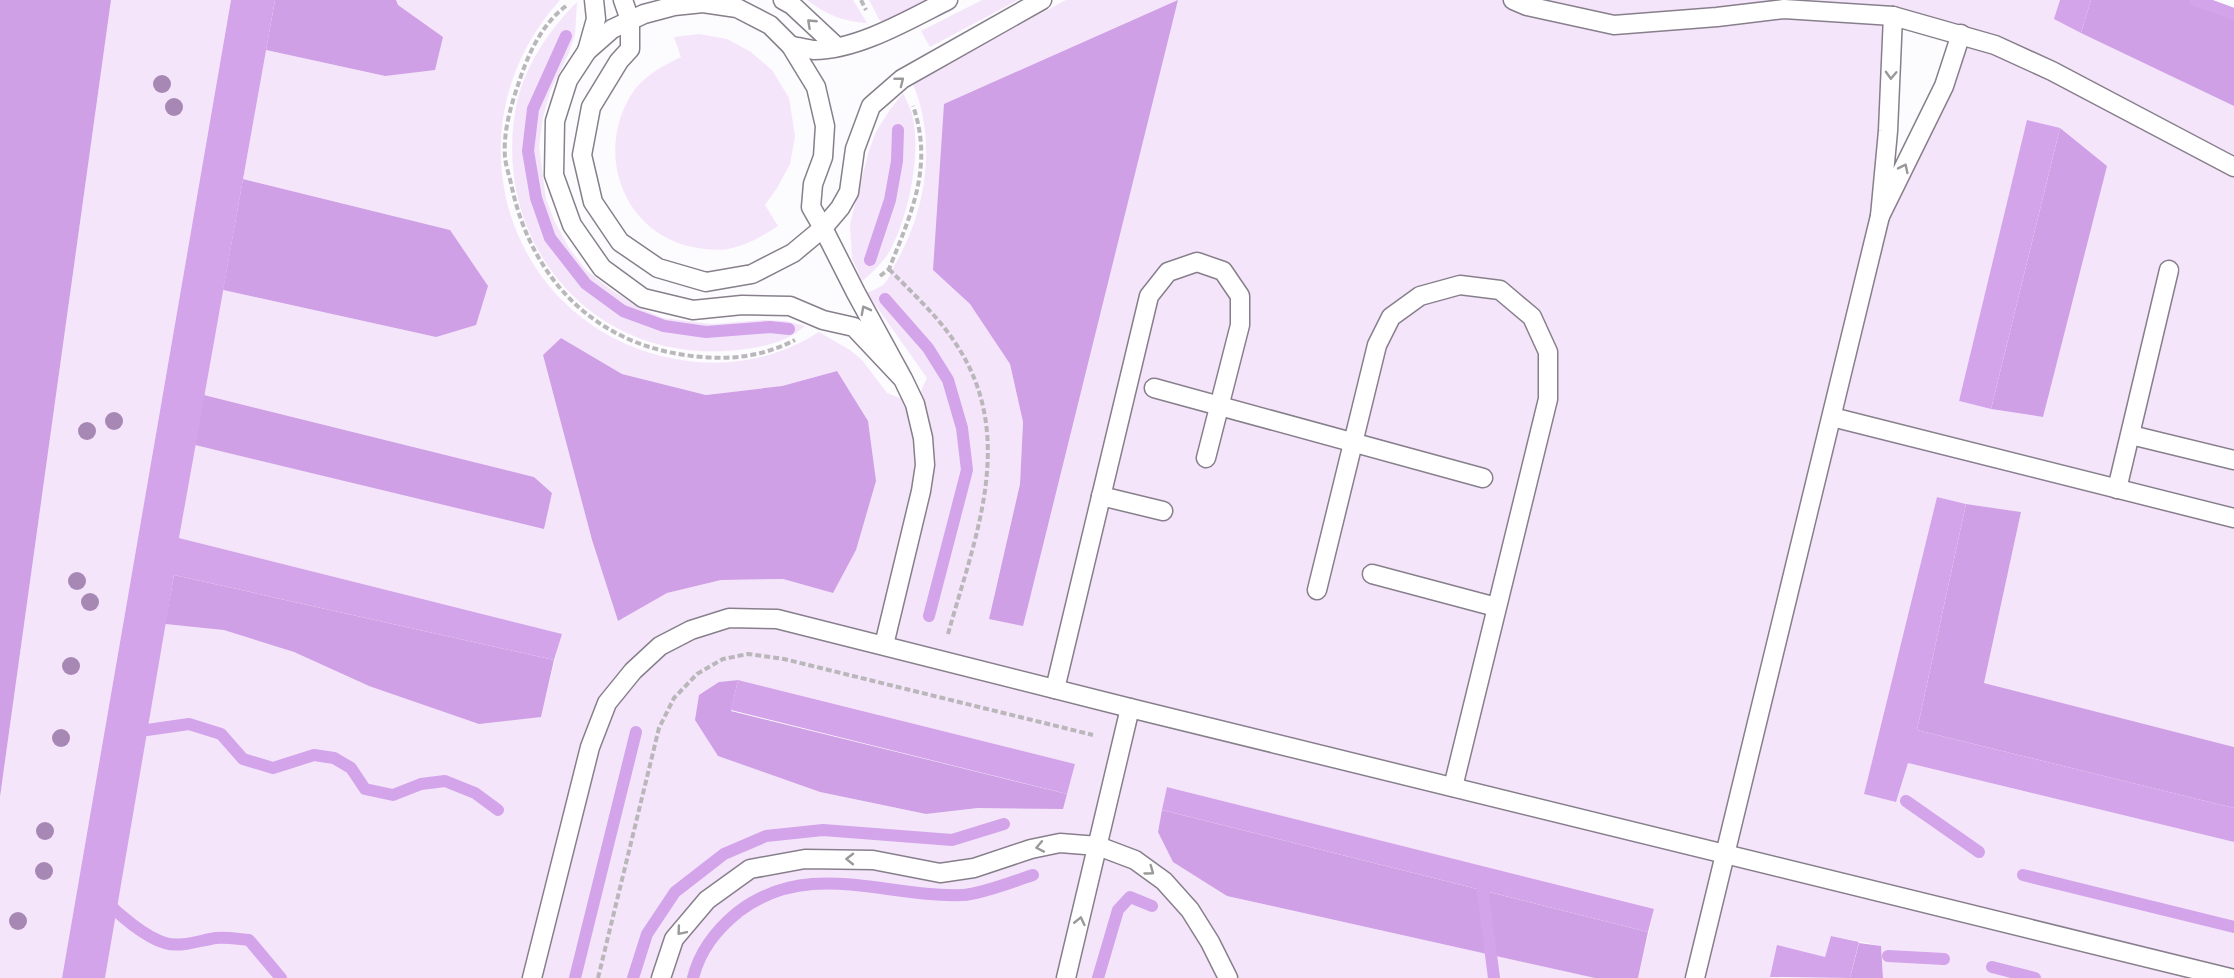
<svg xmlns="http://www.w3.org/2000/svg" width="2234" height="978" font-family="'Nunito Sans',sans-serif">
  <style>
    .green { fill: #f4e5fb; fill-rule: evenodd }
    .forest { fill: #cfa0e5 }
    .water { fill: #d3a4e9 }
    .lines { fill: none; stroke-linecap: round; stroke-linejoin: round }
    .stream { stroke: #d3a4e9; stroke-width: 12 }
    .lane-casing { stroke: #877f8b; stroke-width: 21 }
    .path { stroke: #b9b7ba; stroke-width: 4; stroke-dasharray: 6 3; stroke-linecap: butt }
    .lane { stroke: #fff; stroke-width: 18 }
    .tree { fill: #a788b5 }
    .oneway { stroke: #99989a }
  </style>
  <rect width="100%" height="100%" fill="#fcfbfd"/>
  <g class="green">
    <polygon points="111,0 231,0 62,978 0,978 0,797"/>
    <path d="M396,0H560C441,131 510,338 688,361C734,367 780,357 819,332L850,350L862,360L887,393L915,404L927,378L867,293C871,291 879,288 883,285C889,280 893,268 897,261C927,208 937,138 912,82L1066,0H2060L2055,19L2234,106V747L1984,683L2021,512L1966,504L1937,497L1864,794L1896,801L1908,763L2234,842V978H1883L1881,946L1831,936L1825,957L1770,977L1773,978H1638L1654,910L1168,787L1158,831L1227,896L1595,978H105L165,624L224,629L294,652L369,686L541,717L561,634L179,538L195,445L544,528L552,493L534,477L204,395L223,290L436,337L450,230L243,179L266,50L384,76L443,37L398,5ZM1178,1L989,618L1020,484L1023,422L1010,364L970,304L933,270ZM1893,16L1961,34L1881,214ZM2060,128L2043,417L1991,409L1959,401ZM561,338L622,374L706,395L782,386L837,371L833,593L783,579L721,580L667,593L618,621L592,540L543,355ZM738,680L1075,764L1063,808H978L926,814L820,792L718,756L719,682Z"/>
    <path d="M807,0H853L867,23C844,22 825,14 807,0Z"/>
    <polygon points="869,0 934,0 888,21 880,21"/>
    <polygon points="982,0 1018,0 930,47 921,31"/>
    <path d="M577,2L575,35L568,55L550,92L543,117L539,146L546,199L555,222L569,248L586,270L610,289L638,307L663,318L712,324L764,320L786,321L805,326C784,345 753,349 725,351C586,359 489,236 517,102C526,64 550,29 577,2Z"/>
    <path d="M699,34L727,39L751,52L772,70L789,98L795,136L790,164L777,188L765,205L778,226C763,236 747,245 728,249C717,251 703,249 692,247C623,232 595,154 631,95C642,77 662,66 681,57L674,37Z"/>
    <path d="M903,93C906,100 910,107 912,114C922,154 908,220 888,254C881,264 872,273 862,281L852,258L850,224L869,151L876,132L889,111Z"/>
  </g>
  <g class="forest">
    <polygon points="0,0 111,0 0,797"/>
    <polygon points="275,0 396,0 398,5 443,37 435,70 385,76 266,50"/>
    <polygon points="1178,0 1023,626 989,619 1020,484 1023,422 1010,364 970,304 933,270 944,104"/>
    <polygon points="2091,0 2195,0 2234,14 2234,106 2081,33"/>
    <polygon points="2060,128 2107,166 2043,417 1991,409"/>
    <polygon points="243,179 450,230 488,286 476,325 436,337 223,290"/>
    <polygon points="561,338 622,374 706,395 782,386 837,371 868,421 876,481 856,550 833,593 783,579 721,580 667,593 618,621 592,540 543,355"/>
    <polygon points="204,395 534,477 552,493 544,529 195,445"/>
    <polygon points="1966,504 2021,512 1984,683 2234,747 2234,808 1917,730"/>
    <polygon points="174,575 554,660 541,717 479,724 369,686 294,652 224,630 165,624"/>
    <polygon points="738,680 731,711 1067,794 1063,809 978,808 926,814 820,792 718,756 695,720 699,695 719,682"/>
    <polygon points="1162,810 1648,932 1638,978 1595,978 1227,896 1173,862 1158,832"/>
    <polygon points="1859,943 1881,946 1883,978 1850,978"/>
  </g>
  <g class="water">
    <polygon points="231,0 275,0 179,538 562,634 554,660 174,575 105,978 62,978"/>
    <polygon points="2060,0 2091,0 2081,33 2054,19"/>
    <polygon points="2027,120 2060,128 1991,409 1959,401"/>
    <polygon points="1937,497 1966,504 1917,730 2234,808 2234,842 1908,763 1896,802 1864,794"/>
    <polygon points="738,680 1075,764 1067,794 731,710"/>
    <polygon points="1167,787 1654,909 1648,932 1162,810"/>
    <polygon points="1831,936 1859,942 1850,978 1770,977 1777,945 1825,957"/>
  </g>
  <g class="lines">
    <g class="stream">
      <polyline points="2195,0 2234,14"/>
      <polyline points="566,36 533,109 528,151 536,198 550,238 586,284 623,311 664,326 706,332 770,327 789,329"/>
      <polyline points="870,260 890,200 897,161 898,130"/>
      <polyline points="885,299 928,348 948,380 962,428 967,470 929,616"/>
      <polyline points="133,725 147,730 189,724 221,734 243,759 273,768 314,755 334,758 351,768 365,789 393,795 421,784 445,781 475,793 498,810"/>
      <polyline points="1906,801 1979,852"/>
      <polyline points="2023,875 2234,927"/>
      <polyline points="1481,878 1494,978"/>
      <path d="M105,900C119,915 145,937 165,943C181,948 201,940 216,938C226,937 238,939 249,940L281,978"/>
      <polyline points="1888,956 1944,959"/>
      <polyline points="1992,967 2035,978"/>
      <polyline points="575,978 636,732"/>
      <polyline points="633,978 647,934 675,892 724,854 766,836 823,830 952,840 1004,824"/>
      <path d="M693,978C700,950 716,930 738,912C809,858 885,898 963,895C982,894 1014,881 1033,875"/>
      <polyline points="1098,978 1118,910 1130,897 1152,906"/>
    </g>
    <g class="lane-casing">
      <g id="lane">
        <polyline points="623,0 630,20 630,49 619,61 591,107 582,155 593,202 620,242 658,268 706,282 752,274 793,253 823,228 840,208 849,192 855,149 871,106 902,79 1042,0"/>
        <polyline points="783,0 792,5 837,47"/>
        <polyline points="1513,0 1527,6 1614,25 1717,17 1784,9 1893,16 1995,45 2052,71 2234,167"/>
        <polyline points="1893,16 1888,131 1880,216 1944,86 1961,34"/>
        <path d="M791,46C799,47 807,49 814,50C858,50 910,19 948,0"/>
        <polyline points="587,51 596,19 594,0"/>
        <polyline points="1154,388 1483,478"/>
        <polyline points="1832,417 2234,518"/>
        <polyline points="2131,435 2234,460"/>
        <polyline points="2117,489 2169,270"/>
        <polyline points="1101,496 1163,511"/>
        <polyline points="1372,574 1496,607"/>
        <polyline points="1317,590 1377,345 1391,317 1420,296 1460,285 1500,290 1532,317 1548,352 1548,399 1453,787"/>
        <polyline points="884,645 921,491 925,465 923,438 915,404 903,379 856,293 823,228 811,207 813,184 823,157 825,126 816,87 791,46 770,25 737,8 703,3 674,6 644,14 612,29 587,51 568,80 555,121 554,175 572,225 602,268 643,298 693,310 742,305 790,306 823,320 854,327 903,379"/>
        <polyline points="1055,689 1149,296 1168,272 1197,262 1223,271 1240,296 1240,325 1206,458"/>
        <polyline points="532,978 590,747 607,703 633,671 660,646 691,630 729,618 777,619 1130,708 2230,978"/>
        <polyline points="661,978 674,939 707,900 750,869 805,859 873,860 940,873 974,868 1031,849 1060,843 1098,846 1135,860 1164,881 1190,910 1210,942 1228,978"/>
        <polyline points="1066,978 1130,708"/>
        <polyline points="1695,978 1880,216"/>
      </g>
    </g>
    <g class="path">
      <polyline points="861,0 866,10"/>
      <path d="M566,6C542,24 528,54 519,82C511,105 503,132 505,157C506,167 510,178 512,188C532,278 593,342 685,355C725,361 760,358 795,340"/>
      <path d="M889,269C912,293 938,316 956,344C1018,437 975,537 948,634"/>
      <path d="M880,276L889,269C911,214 934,166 913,106"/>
      <polyline points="598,978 659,728 674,698 697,674 723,659 748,654 784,659 1093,735"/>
    </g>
    <use href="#lane" class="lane"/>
  </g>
  <g class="tree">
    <circle cx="162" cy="84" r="9"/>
    <circle cx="174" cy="107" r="9"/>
    <circle cx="114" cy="421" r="9"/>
    <circle cx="87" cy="431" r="9"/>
    <circle cx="77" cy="581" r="9"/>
    <circle cx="90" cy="602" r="9"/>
    <circle cx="71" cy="666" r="9"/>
    <circle cx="61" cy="738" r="9"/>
    <circle cx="45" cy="831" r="9"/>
    <circle cx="44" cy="871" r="9"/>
    <circle cx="18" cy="921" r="9"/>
  </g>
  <defs><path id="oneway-chevron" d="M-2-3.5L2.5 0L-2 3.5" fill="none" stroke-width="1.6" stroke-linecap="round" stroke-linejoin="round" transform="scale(1.5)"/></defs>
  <g class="oneway">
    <use href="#oneway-chevron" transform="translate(811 23) rotate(-137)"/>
    <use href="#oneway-chevron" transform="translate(1891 75) rotate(92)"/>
    <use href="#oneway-chevron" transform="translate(900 81) rotate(-38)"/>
    <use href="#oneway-chevron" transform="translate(1904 168) rotate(-64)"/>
    <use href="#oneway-chevron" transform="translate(865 310) rotate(-118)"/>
    <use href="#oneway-chevron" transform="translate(1040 847) rotate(169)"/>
    <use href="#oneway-chevron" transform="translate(850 859) rotate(-179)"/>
    <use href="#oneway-chevron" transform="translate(1150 871) rotate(36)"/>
    <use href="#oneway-chevron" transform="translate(1080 921) rotate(-77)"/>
    <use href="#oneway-chevron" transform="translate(681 931) rotate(130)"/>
  </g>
</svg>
